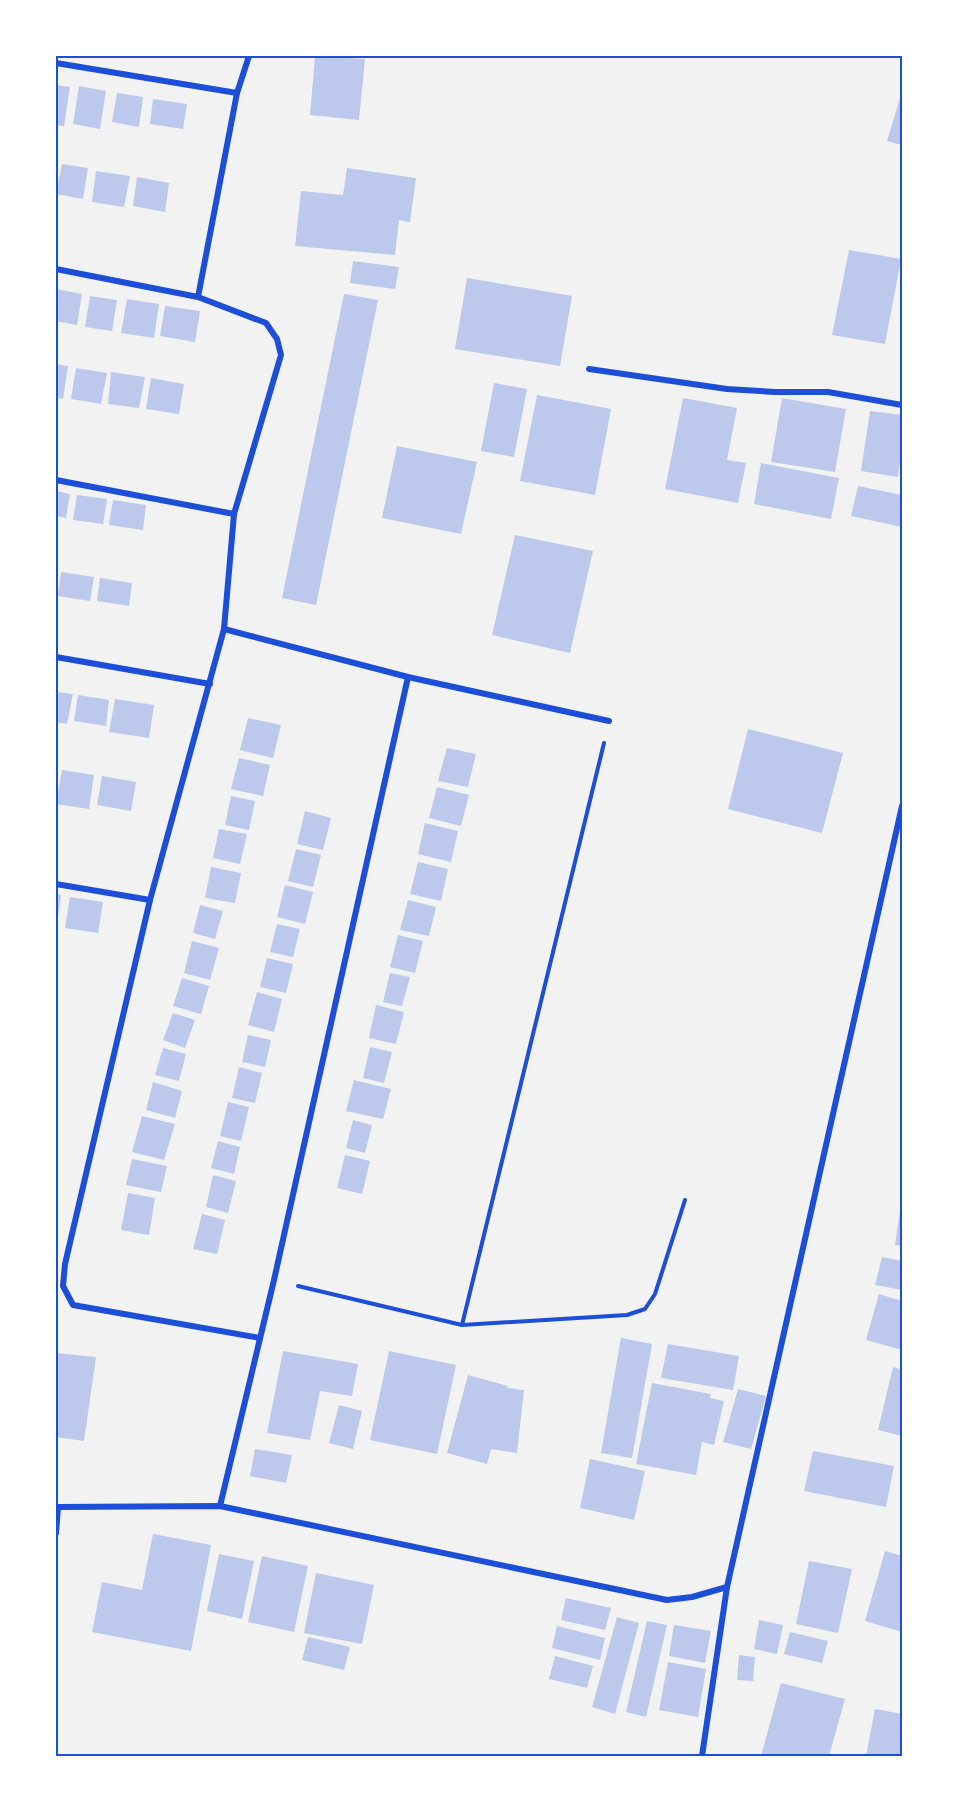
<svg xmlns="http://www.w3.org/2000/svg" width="958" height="1812" font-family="'Varela Round',sans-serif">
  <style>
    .building { fill: #bdc9ec }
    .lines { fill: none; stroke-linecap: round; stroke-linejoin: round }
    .path { stroke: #1d4ed8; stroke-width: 4 }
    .minor { stroke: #1d4ed8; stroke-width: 6 }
    .neatline { fill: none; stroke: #1d4ed8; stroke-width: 2 }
  </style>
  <rect width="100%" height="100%" fill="#f2f2f2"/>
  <g class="building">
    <polygon points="315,56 365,59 359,120 310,115"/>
    <polygon points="56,85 70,87 64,126 56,125"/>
    <polygon points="79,86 106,91 100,129 73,124"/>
    <polygon points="117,93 143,97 139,127 112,122"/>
    <polygon points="901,95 902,95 902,145 887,141"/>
    <polygon points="153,99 187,104 183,129 150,124"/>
    <polygon points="62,164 88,168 83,199 56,194"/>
    <polygon points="347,168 416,178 410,222 399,220 395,255 295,246 301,191 343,195"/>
    <polygon points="96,171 130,176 124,207 92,202"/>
    <polygon points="137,177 169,183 165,212 133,206"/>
    <polygon points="849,250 901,259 885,344 832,335"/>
    <polygon points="353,261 399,267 395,289 350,283"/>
    <polygon points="467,278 572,296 560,366 455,349"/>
    <polygon points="56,289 82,294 77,325 56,321"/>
    <polygon points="344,294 378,300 316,605 282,598"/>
    <polygon points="90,296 117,300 112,331 85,327"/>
    <polygon points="127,299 159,304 154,338 121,333"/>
    <polygon points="165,306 200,311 195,342 160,336"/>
    <polygon points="56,364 68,366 63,399 56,398"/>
    <polygon points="76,368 107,373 101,404 71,399"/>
    <polygon points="111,372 145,377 139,408 108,404"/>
    <polygon points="151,378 184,384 179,414 146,409"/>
    <polygon points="494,383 527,389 514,457 481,451"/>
    <polygon points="537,395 611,409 595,495 520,481"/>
    <polygon points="683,398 737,408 727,460 746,463 738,503 665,489"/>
    <polygon points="782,398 846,409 835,472 771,462"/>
    <polygon points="870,411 902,415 902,445 898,477 861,471"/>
    <polygon points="397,446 477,462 461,534 382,518"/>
    <polygon points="761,463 839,478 831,519 754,504"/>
    <polygon points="858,486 902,495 902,527 851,516"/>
    <polygon points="56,491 70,494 66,518 56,516"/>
    <polygon points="77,495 107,499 103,524 73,520"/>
    <polygon points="113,500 146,505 143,530 109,525"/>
    <polygon points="515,535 593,551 570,653 492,635"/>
    <polygon points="61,572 94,577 90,601 58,596"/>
    <polygon points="100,578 132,583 129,606 97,601"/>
    <polygon points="56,692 73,694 67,724 56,722"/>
    <polygon points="78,695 109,700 106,726 74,721"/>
    <polygon points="115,699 154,705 149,738 109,732"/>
    <polygon points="248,718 281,725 273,758 240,750"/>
    <polygon points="748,729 843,753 822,833 728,809"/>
    <polygon points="447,748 476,754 468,787 438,781"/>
    <polygon points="239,758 270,765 263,796 231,789"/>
    <polygon points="62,770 94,775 89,809 56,804"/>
    <polygon points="102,776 136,782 131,811 97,805"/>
    <polygon points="437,787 469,795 461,826 429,818"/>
    <polygon points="231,796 255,801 249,830 225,825"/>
    <polygon points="305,811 331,818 323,850 297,844"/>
    <polygon points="425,823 458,831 451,862 418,854"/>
    <polygon points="219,829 247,834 240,864 213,858"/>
    <polygon points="296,849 321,855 313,887 288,881"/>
    <polygon points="418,862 448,869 441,901 410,894"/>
    <polygon points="211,867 241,873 235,903 205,898"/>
    <polygon points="285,885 313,892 305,924 277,917"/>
    <polygon points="56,894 61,895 57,924 56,924"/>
    <polygon points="70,897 103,902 98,933 65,928"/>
    <polygon points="408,900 436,907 429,936 400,930"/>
    <polygon points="200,905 223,911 215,939 193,933"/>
    <polygon points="277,924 300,929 293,957 270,952"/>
    <polygon points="398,935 423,941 415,973 390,967"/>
    <polygon points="192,941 219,948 210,980 184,973"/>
    <polygon points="267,958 293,964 286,993 260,987"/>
    <polygon points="390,973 410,977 402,1006 383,1002"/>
    <polygon points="182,978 209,986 201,1014 173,1006"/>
    <polygon points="257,992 282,999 274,1032 248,1025"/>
    <polygon points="376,1005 404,1012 396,1044 369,1038"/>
    <polygon points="173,1013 195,1020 185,1048 163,1040"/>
    <polygon points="248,1035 271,1040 265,1067 242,1062"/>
    <polygon points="370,1047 392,1052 384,1083 363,1078"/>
    <polygon points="163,1048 186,1054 179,1081 155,1075"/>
    <polygon points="239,1067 262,1073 255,1103 232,1098"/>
    <polygon points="354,1080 391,1089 383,1119 346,1111"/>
    <polygon points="153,1082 182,1091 175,1118 146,1110"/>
    <polygon points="228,1102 249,1107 241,1141 220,1136"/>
    <polygon points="142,1116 175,1124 164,1160 132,1152"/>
    <polygon points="353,1120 372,1125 365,1153 346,1148"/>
    <polygon points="218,1141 240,1147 234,1174 211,1168"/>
    <polygon points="345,1155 370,1161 362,1194 337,1188"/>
    <polygon points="132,1159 167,1166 161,1192 126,1185"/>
    <polygon points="213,1175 236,1181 228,1213 206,1207"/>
    <polygon points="128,1193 155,1198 149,1235 121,1230"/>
    <polygon points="901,1204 902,1204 902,1246 895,1245"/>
    <polygon points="202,1214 225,1220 217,1254 193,1249"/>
    <polygon points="882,1257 902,1261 902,1290 875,1285"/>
    <polygon points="879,1294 902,1301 902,1350 866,1340"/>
    <polygon points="621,1338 652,1344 632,1458 601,1453"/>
    <polygon points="668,1344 739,1356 733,1390 661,1378"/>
    <polygon points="283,1351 358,1364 352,1396 320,1391 310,1440 267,1433"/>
    <polygon points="389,1351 456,1365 437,1454 370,1440"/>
    <polygon points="56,1353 96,1357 84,1441 56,1437"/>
    <polygon points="893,1367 902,1370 902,1436 878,1430"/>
    <polygon points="468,1375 508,1386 507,1388 524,1390 517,1453 491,1449 487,1464 447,1453"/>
    <polygon points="652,1383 711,1394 710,1398 724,1401 714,1445 702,1442 696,1475 636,1464"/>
    <polygon points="738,1389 766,1396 751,1449 723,1442"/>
    <polygon points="339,1405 362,1411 353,1449 329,1443"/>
    <polygon points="255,1449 292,1455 286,1483 250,1476"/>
    <polygon points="813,1451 894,1466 886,1507 804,1491"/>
    <polygon points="590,1459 645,1471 634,1520 580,1508"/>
    <polygon points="153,1534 211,1545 191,1651 92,1632 102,1582 142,1590"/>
    <polygon points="885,1551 902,1556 902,1632 865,1621"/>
    <polygon points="219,1554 254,1561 242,1619 207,1611"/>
    <polygon points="262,1556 308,1566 294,1632 248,1622"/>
    <polygon points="809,1561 852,1569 838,1633 796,1624"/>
    <polygon points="316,1573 374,1585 362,1644 304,1633"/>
    <polygon points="566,1598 611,1608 605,1630 561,1620"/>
    <polygon points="617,1617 639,1623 615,1714 592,1707"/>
    <polygon points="759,1620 783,1625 777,1654 754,1649"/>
    <polygon points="647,1621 667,1625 646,1717 626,1712"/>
    <polygon points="674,1625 711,1631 705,1663 669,1656"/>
    <polygon points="557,1626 605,1638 600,1660 552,1648"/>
    <polygon points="790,1632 828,1641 822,1663 784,1654"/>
    <polygon points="308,1637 350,1647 344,1670 302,1660"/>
    <polygon points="739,1655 755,1657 753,1681 737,1680"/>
    <polygon points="555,1656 593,1666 587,1688 549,1679"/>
    <polygon points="668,1662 706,1669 698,1717 659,1710"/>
    <polygon points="781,1683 845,1699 829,1756 761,1756"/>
    <polygon points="875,1709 902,1714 902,1756 866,1756"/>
  </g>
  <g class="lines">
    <g class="path">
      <polyline points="298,1286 462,1325 627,1315 645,1309 655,1294 685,1200"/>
      <polyline points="462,1325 604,743"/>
    </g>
    <g class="minor">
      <polyline points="249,56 237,93 198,297 266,323 277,339 281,355 234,514 224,629 150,900 65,1264 63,1286 73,1305 260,1338"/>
      <polyline points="56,63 237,93"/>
      <polyline points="56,269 198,297"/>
      <polyline points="589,369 727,389 775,392 828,392 902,405"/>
      <polyline points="56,480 234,514"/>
      <polyline points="224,629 408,677 609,721"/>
      <polyline points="56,657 210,684"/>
      <polyline points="56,884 150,900"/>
      <polyline points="220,1506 274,1280 408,677"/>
      <polyline points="56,1507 220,1506 667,1600 692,1597 727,1587"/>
      <polyline points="56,1533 58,1507"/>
      <polyline points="702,1756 727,1587 902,806"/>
    </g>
  </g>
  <rect width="958" height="1812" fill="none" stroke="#ffffff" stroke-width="114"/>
  <rect x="57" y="57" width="844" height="1698" class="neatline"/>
</svg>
